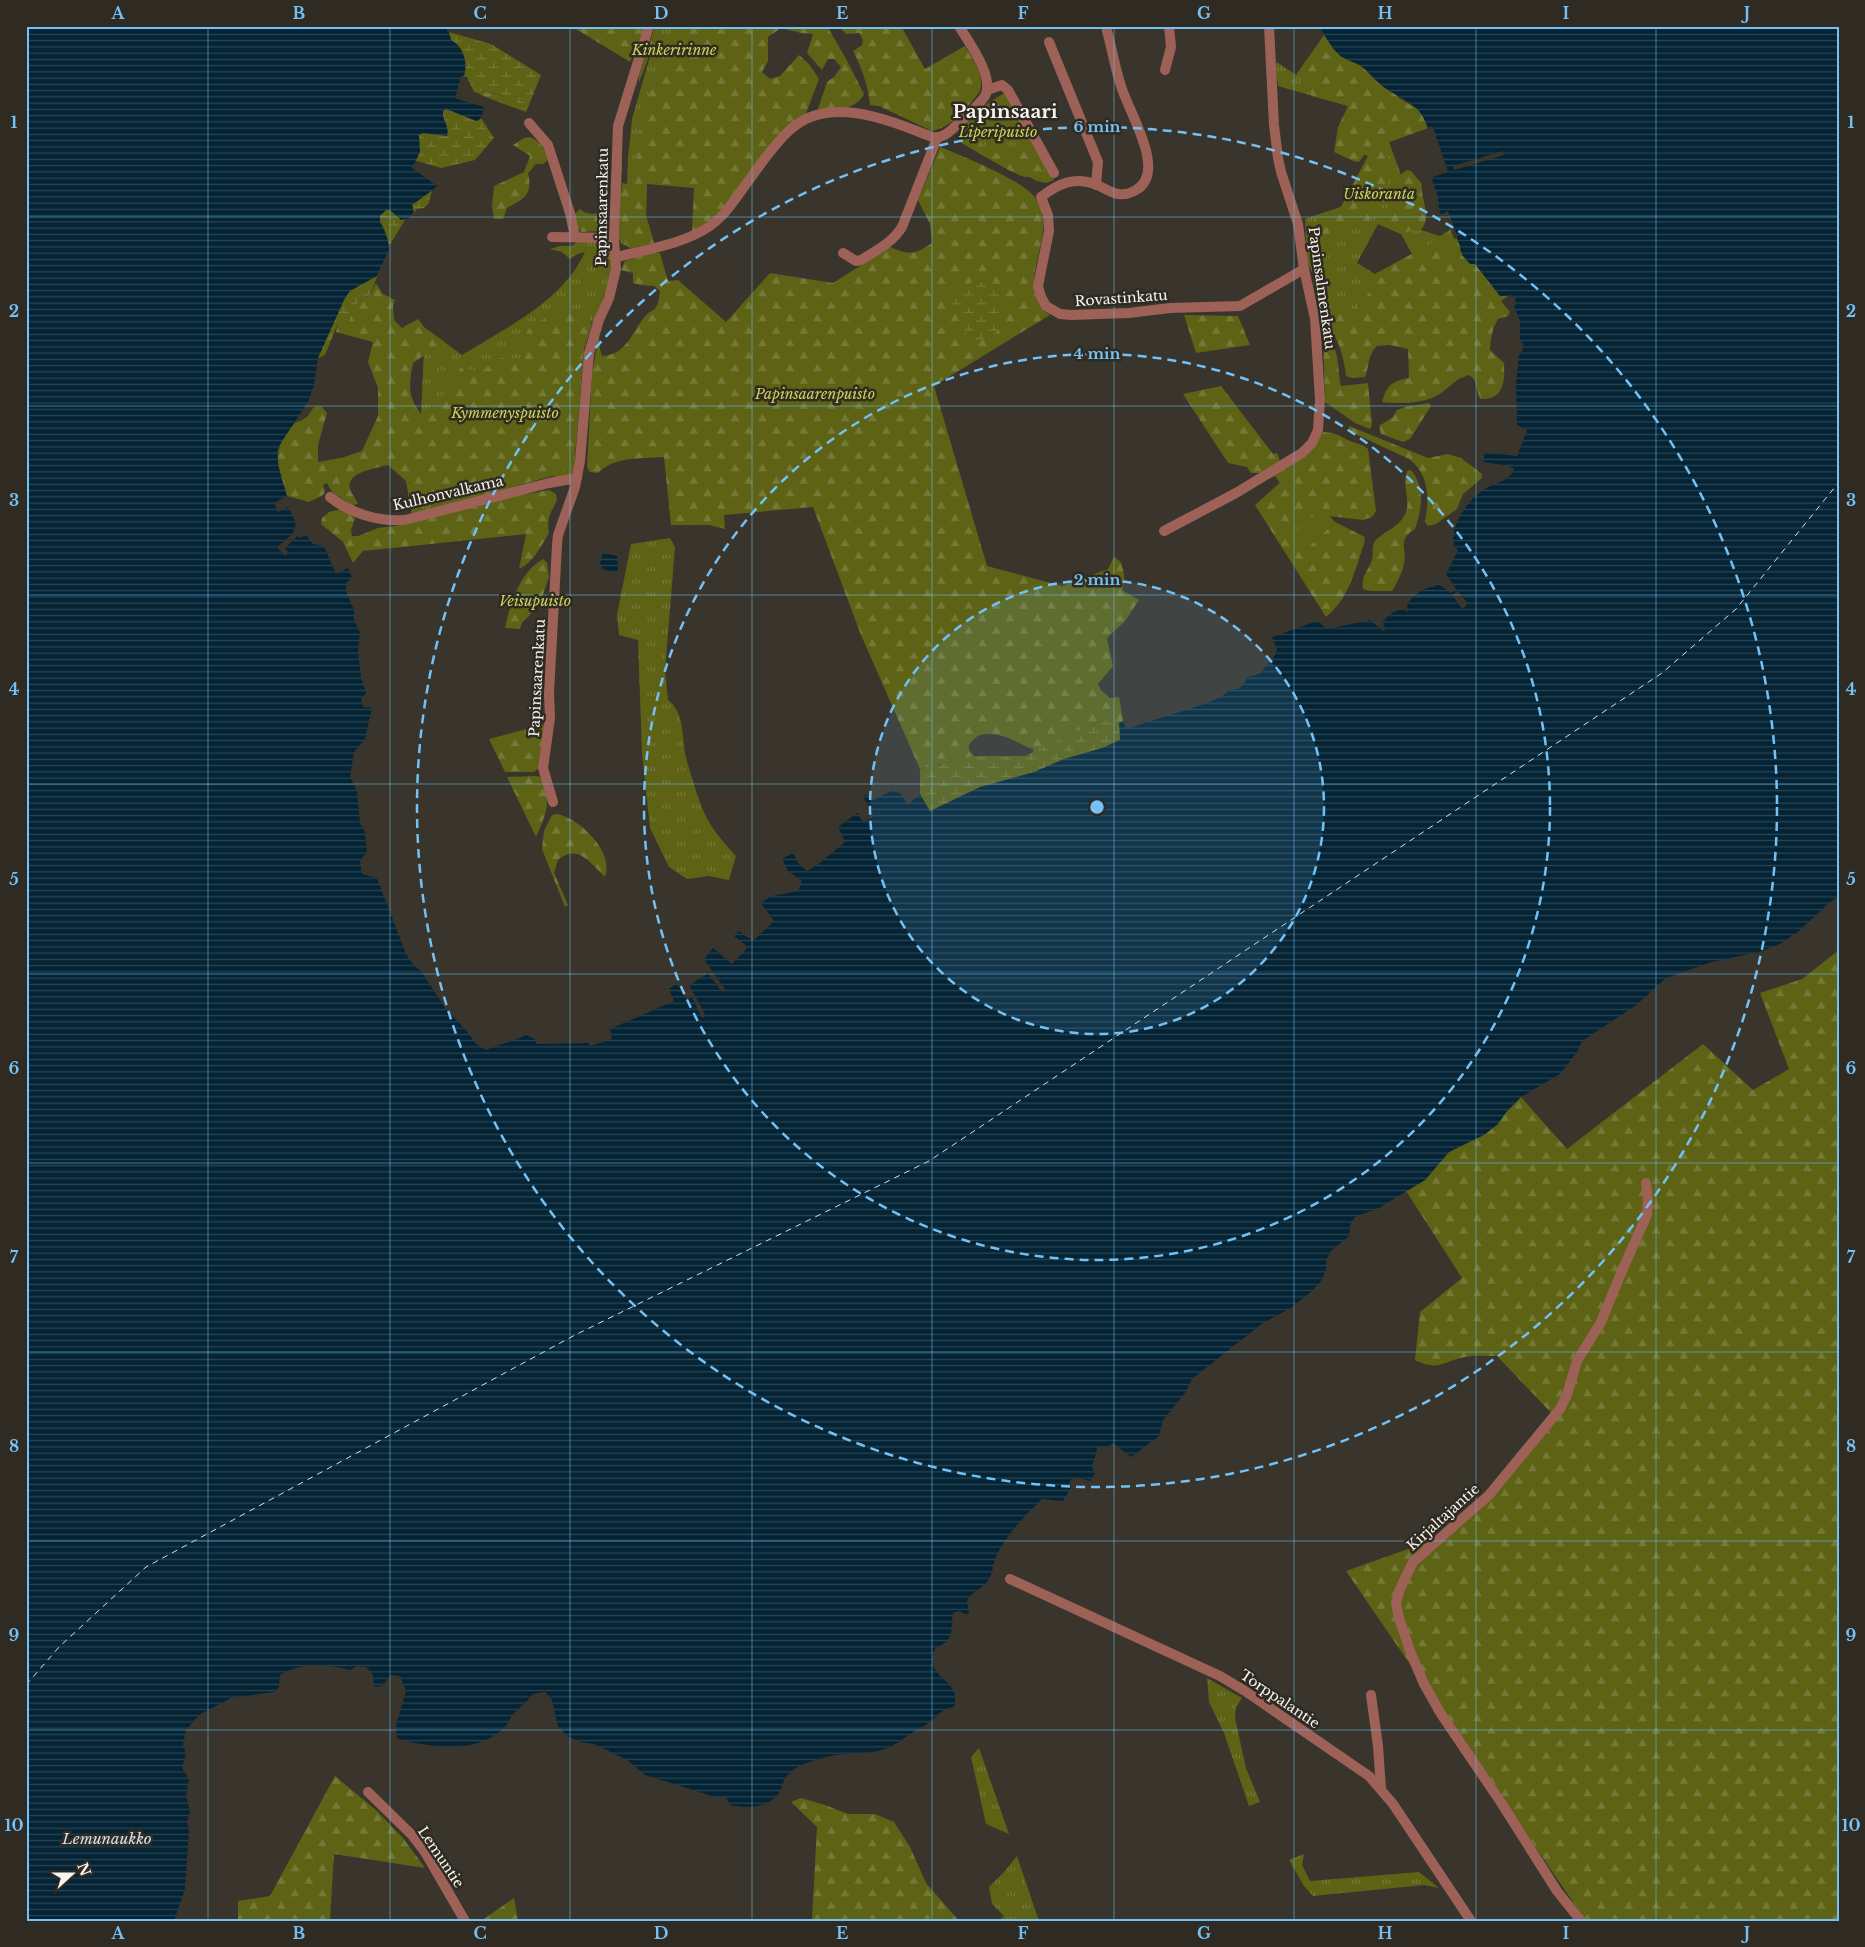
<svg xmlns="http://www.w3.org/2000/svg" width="1865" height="1947" font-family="'Libre Baskerville',serif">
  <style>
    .grass { fill: url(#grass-tufts); fill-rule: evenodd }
    .forest { fill: url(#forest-firs) }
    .wetland { fill: url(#wetland-marsh) }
    .pitch { fill: #5d6215 }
    .water { fill: url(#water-rules) }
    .pier { fill: #39352c }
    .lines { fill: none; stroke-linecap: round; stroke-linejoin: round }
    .ferry { stroke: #cde2f0; stroke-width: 1; stroke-dasharray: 6 5; stroke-linecap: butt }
    .street { stroke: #9e6157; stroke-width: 10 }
    .grid { fill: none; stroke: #73c1f6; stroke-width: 1; stroke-opacity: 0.55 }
    .ring { fill: none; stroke: #73c1f6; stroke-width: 2.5; stroke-dasharray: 9 6 }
    .labels { text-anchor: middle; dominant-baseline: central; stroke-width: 5; stroke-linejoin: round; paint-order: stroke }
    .park-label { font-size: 14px; font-style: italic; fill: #ced657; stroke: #2f2b22 }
    .street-label { font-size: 14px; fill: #f7f5ef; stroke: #2f2b22 }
    .water-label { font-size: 15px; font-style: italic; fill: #cde2f0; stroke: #2f2b22 }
    .district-label { font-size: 19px; font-weight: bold; fill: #f7f5ef; stroke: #2f2b22 }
    .centre { fill: #73c1f6; stroke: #2f2b22; stroke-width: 2.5 }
    .ring-label { font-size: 15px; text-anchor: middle; font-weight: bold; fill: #73c1f6; stroke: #2f2b22; stroke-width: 5; stroke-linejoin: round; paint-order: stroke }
    .neatline { fill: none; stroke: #73c1f6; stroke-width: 2 }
    .grid-label { font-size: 16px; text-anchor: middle; font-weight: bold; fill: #73c1f6 }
  </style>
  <defs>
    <pattern id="grass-tufts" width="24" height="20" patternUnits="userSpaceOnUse" patternTransform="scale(1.25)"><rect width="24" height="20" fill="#5d6215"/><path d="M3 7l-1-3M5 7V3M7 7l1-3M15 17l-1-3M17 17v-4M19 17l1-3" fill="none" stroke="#757937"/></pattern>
    <pattern id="forest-firs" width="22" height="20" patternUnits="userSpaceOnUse" patternTransform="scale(1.25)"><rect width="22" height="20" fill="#5d6215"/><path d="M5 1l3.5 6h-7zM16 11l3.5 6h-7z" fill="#757937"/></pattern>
    <pattern id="wetland-marsh" width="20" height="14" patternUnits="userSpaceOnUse" patternTransform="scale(1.25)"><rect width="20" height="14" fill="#5d6215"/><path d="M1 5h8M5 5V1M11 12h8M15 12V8" fill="none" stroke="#757937"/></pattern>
    <pattern id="water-rules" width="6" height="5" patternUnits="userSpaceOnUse" patternTransform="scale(1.25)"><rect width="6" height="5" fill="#042435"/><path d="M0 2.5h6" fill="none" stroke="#294453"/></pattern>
  </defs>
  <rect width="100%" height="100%" fill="#39352c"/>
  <g class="grass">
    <polygon points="655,26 708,26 647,159 646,216 654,243 630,248 622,244 619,239 621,147 622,145 621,228 625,239 628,158 632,119 653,46 639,82 639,76"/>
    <path d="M1324,35L1328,38L1333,49L1428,128L1389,142L1421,230L1440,236L1453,228L1460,246V251L1475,264L1500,296H1508L1501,300L1323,331L1320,326L1321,314L1313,283V274L1307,261L1305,219L1341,207L1372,149L1348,106L1278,86L1275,66L1277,62L1296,75ZM1378,224L1401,234L1412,254L1375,274L1357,263Z"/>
    <polygon points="1007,97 1054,180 1046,183 1037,181 966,145 960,131"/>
    <path d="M579,241C587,241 599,240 606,244C623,257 599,310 592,325L591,320L484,494H487L412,515L411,510L423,505L417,500L425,328L462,355C507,327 562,302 585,252L577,254L570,259L562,252L550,249L560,246H571Z"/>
    <path d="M1323,432C1326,447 1292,472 1280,483L1275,476L1266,480Z"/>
    <path d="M576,445L574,472C568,477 559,478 552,476C568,471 574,460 576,445Z"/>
    <path d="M670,538L675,547L665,671L668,700C684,712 682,735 685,753C689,770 695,789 701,805C708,825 722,841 736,856L729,880L709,876L687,879L669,867L650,828L642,753L638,640L619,635L617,615L631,544Z"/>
    <polygon points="1207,1678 1242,1698 1236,1707 1235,1718 1246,1768 1260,1802 1249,1806 1224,1733 1209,1702"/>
    <polygon points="979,1748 1009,1834 986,1824 971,1757"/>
    <polygon points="1304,1854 1302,1865 1310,1881 1419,1872 1439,1888 1424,1885 1313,1896 1304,1886 1289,1860"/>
    <polygon points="1017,1856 1039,1921 998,1921 1004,1916 992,1904 989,1887 1004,1872"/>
  </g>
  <g class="forest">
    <polygon points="571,26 645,26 630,62"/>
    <path d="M691,26H827L845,57L864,94C856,110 834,111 818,109L827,82L834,77L841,67L834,59H828L822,70L807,53L813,34L801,33L781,28L768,37V61L762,72L770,79L780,76L799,55L809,64L819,79L805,116L723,208L709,222L692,231L694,188L647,184L646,216L654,243L632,248C615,240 622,199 622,183L627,184L632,182L635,175L641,128L654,78L668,60L683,49Z"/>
    <path d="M839,26H901L925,69L965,46C973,61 985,74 980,91C969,106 951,128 932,131L879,106L870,105C868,86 862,68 853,51L862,45L863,40L859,33L846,34Z"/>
    <polygon points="1333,49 1340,56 1362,66 1389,91 1395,93 1399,98 1421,111 1428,128 1389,142 1385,152 1392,168 1383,198 1370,220 1313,239 1312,235 1316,227 1314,216 1341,207 1368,156 1364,155 1359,162 1353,161 1334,152 1338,127 1348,106 1312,96 1308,87 1296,76 1313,52"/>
    <polygon points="480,91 498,94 526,107 527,110 526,112 523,111 483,96 478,93"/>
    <path d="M1005,93L1016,112L1010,119L999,121L992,116L981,117L973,124C976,143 983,148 1000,154C1013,147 1021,149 1035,146L1048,168C1041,171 1034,177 1026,177C1016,176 972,149 960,142C960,141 958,136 958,135C958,123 994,98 1005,93Z"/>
    <path d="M530,137C541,142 545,148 548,160L543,164H536L528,173C533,195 525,198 507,208L503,219H494L492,206L494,186L524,172L530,156L513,145L524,138Z"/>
    <path d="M940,147C961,155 1018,179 1032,194C1066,231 1008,285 1050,315L934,386L987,566L1062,586L1108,569L1114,557L1121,562C1124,572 1126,580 1122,590L1139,600L1125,621L1107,638L1113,666L1098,684L1101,690L1110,698L1119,697L1123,721L1119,723C1094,712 1064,745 1037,749C1030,750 1025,745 1019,743C1008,737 990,730 978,736C975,737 972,742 969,744V750L974,756L920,769L861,635L813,507L724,515L725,529L709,525H671L664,457C641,459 615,456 598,473L590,472L587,467L592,373L599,335L600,349L602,356C628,355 633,329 647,314C650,311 654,311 656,307C659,302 659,297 660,291L654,286L640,285L633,283V273L621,270L625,261L653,252L660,253L668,281L678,280L726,322L770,273L833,283L890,247C910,255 914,255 932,243L930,224L918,200Z"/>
    <path d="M1407,170L1411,171L1422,184C1420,199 1433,216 1421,230L1410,231L1401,234L1378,224L1391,198L1399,176Z"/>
    <path d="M609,202V213L599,231L581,232L576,226L575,214L580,209C590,218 603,214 609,202Z"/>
    <path d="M1433,242C1442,251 1448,251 1460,251L1462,255L1475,264L1500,296H1508L1501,301L1510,312L1508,316L1498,319C1492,329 1491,338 1490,350L1504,363C1505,382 1504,400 1480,399L1474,379L1469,375C1456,378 1450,387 1440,394C1424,404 1400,404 1382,402C1387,385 1392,381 1409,378L1408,349L1390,345L1377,346C1367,357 1370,364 1365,377L1352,378L1346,376C1345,367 1343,357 1340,348C1335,332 1320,327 1334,308L1354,309L1358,305L1367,301L1375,274L1412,254L1417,253Z"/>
    <path d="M376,283L383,294L395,300L393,306L394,320L402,328L418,319L425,328L446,343L439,351L429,352L413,363C409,384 407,396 421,414L446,393L453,379L461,367L480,372L500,358L520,359C523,350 524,341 527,332C530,324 552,316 560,310L570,314L588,317L592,325L584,349L576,445C573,461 569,471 552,476L487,494L452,495L411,510L406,481L388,465C377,468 345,472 350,489C351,493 356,499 358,503L353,506L332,492L327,483L323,485L325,492L323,495L309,502L287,496C278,469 270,447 294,424C297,421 301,421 304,419C308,417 311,411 314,407L321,406L327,413L318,445V462L341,458L362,451L378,416V388L368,362L373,342L336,332L338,323L349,321L353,308L358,301L370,295Z"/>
    <polygon points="1184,315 1238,316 1250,345 1196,353"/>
    <path d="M1323,337C1341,344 1337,370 1341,386L1368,383L1372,424L1370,429L1355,423L1325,402Z"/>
    <polygon points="1221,386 1273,454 1277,453 1280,461 1263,473 1251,473 1247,467 1228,463 1183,394"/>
    <polygon points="1429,403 1431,406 1410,439 1403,442 1381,434 1379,426 1393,417 1397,410 1405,407"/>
    <path d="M1349,426L1428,458L1448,454L1461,458L1482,474V478L1463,494L1457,509L1436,524L1428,526L1425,522C1429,499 1430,475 1409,459L1349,431Z"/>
    <path d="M1323,432C1338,433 1337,435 1350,441C1357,444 1362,444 1368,449L1376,511L1372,517L1363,520L1329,516L1322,508L1304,551L1335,522L1365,537L1364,544C1355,570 1349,599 1326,617L1255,505L1314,452L1321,441Z"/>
    <path d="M1408,470L1412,471C1425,489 1422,509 1415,529C1397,540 1407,547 1404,564C1402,573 1397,583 1392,591H1371L1363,589C1361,574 1368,572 1372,560C1374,552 1370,544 1378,538C1387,530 1398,527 1404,516C1413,502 1400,484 1408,470Z"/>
    <path d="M549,490L556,494L557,500C551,511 546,520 549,533C541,546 534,562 519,569L526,534L363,551L353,563L343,542L321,524L322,518L329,512L341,509L355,518L351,530L352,536H358L378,528L402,525L516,496Z"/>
    <path d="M543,559L547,563L549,577L540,604L522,623L520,629L505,628C510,604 520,572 543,559Z"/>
    <polygon points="545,724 539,768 534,772 505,772 489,739"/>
    <path d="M537,776L542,778C551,804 547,812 536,837L507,777Z"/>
    <path d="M557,814C579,818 615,852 605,877C590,863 578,843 558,860L554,873L568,905L565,907L542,849L544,831L552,815Z"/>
    <path d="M1839,950V1921H1586L1346,1571L1445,1536L1557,1419L1497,1356C1487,1356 1475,1355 1465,1357C1443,1361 1439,1372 1415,1360L1420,1312L1462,1278L1406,1191L1425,1180L1449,1152L1497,1125L1507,1111L1521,1097L1567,1149L1703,1044L1753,1090L1789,1069L1760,993L1802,979Z"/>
    <polygon points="335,1776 377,1811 403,1838 425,1868 334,1854 330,1921 238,1921 238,1901 270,1896"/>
    <polygon points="801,1798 825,1805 848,1814 875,1814 894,1822 910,1847 926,1883 959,1921 810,1921 812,1919 817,1827 791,1802"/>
    <polygon points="514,1898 518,1921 481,1921"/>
  </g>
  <g class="wetland">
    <polygon points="380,26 449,26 447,31 449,32 491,44 541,75 527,110 526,107 498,94 481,91 478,93 474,92 467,77 445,73"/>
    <polygon points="410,88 470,119 477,121 481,118 494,138 475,160 441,168 407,158"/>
    <path d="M432,190L429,203L424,208L417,209L412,215L409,208L393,207L405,220L389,246L370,295C355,302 354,306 349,321L338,323L325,355L312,361L351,218Z"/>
    <path d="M973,281L994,284C1003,303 1005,312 997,332L976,343L968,338L964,326L949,298L955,288L967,286Z"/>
    <path d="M1112,720L1119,723L1125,749L940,842L908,804L920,794V769L974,756H1026L1033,752V749C1064,744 1081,722 1112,720Z"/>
  </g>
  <polygon class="pitch" points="1322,508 1335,522 1304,551 1290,536"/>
  <g class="water">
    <path d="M26,26H449L447,31L449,32L451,40C464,47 468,63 464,76H461L455,98L484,107L481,118L477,121L446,109L443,111C442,120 450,127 447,136L423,133L419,135L420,152L412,168L437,186L434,189L412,205L414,212L409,218L401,220L390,210H386L380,216V222C385,229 389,242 389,249L377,276L350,291L344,300L318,358L314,385L309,400L279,446L277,451L278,465L287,496L274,503L278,512L288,507L296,523L293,533L300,538L306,535L313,544L324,546L336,574L348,568L352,578L346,583V591L354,610V621L360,632L358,651L361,677L366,693L361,700L363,707L372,708L365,739L354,752L350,777L357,791L360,823L365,832L367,852L360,861L362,874L377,878L406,954L414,965L422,972L445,1008L466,1030L476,1044L486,1050C499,1044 513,1042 526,1035L535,1039L536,1044L588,1043L590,1046L612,1039L610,1029L674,1001L669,989L677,983L681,990L712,971L704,959L713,948L732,964L748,947L734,936L739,931L753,941L774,921L761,903L772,896L798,891L802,881L788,871L782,859L793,853L799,864L807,871L816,866L845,842L838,827L857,813L864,823L874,816L863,796L866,795L871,801L891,791L900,793L908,804L920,794L930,811L980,787L1034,772L1064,759L1102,748L1120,740L1119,723L1123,721L1126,729L1201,705L1221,697L1228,691L1240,688L1245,682L1247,677L1259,674L1273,659L1277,650L1272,637L1317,621L1326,628H1332L1370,620L1383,631L1385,630L1383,623C1385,616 1396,610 1403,609L1408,612L1407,604C1414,595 1423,587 1434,587L1446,574L1458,550L1455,548C1448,528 1466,502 1483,490C1492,484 1512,480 1514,469L1509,466L1483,462L1485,452L1517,456L1527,430L1517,425L1516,383L1519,355L1522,353L1523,343L1520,341V321L1514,306L1516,304L1515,298L1512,295L1500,296L1475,264H1470L1462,255L1460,246L1447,214H1441C1438,208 1439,204 1438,198C1437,190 1432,185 1432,177L1448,172L1433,127L1428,128C1419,103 1408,103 1388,90C1378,84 1371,74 1362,67C1356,62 1348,61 1342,57C1335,53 1323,34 1320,26H1839V896L1829,903L1799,931L1780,944L1759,952L1712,962L1666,978L1635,1006L1582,1041L1577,1052L1560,1074L1521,1097L1507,1111L1497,1125L1484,1135L1449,1152L1425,1180L1379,1208L1355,1217L1350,1225L1349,1236L1331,1251L1326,1260V1271L1321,1281L1312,1291L1291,1308L1263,1323L1192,1379L1185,1393L1163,1420L1159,1436L1131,1457L1113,1443L1108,1447L1098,1446L1092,1467L1095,1474L1090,1481L1075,1477L1069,1482L1071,1488L1063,1501L1042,1499C1025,1516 1006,1534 996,1557C993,1564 993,1572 989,1579C984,1588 973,1591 967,1600L969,1613L965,1614L959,1611L953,1613C950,1633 956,1638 935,1649C923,1681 963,1677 954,1707C938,1710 938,1717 926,1725C923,1727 919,1728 916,1730C906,1736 898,1744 887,1748C874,1754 860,1753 846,1754C831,1755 815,1759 802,1765C794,1769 786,1774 783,1783C782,1786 781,1791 779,1793C767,1809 747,1808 730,1805L725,1796L715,1797L645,1775L627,1760L594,1744L580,1742L569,1737L558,1727L552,1700L545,1692L533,1694C527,1702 520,1707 514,1713C510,1718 508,1725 503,1729C483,1746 459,1749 435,1746C421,1744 410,1743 397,1738L396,1725L406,1691L400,1676L391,1675L382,1686L374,1687L373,1675L366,1667L357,1666L350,1670C325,1664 303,1662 280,1675L279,1687L275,1692L231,1698L199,1715L186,1730L183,1744L186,1754L182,1768L189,1779L186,1796L190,1811L187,1822L189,1830L185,1889L174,1921H26Z"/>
    <polygon points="603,553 617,556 618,569 616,572 602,569 600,563"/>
  </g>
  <g class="pier">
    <polygon points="456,95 485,105 483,119 481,118 484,107 455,98"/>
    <polygon points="1432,126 1448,172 1435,176 1435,174 1445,170 1430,127"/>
    <polygon points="1503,151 1504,155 1454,170 1453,166"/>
    <polygon points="1448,211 1458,238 1454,239 1446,216 1440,216 1439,215"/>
    <polygon points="295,532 298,536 285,548 289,553 285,556 277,547"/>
    <polygon points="1455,548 1458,550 1446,574 1456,589 1451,593 1435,582 1443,572"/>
    <polygon points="1458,591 1468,604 1462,609 1452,595"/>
    <polygon points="712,971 725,989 721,991 708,973"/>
    <polygon points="689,985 706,1016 702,1018 692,997 686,999 681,990"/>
  </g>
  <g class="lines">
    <polyline class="ferry" points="26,1685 59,1647 146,1567 575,1335 929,1161 1662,673 1736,609 1839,482"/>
    <g class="street">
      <path d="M1107,31C1112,49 1115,68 1121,86C1128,111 1168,172 1136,190C1131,193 1124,195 1118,194C1111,193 1104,188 1097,185C1075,176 1059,183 1041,197L1048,215L1049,231L1038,286L1041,297L1046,306L1060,314L1071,315L1129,313L1170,308L1240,306L1304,269"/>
      <polyline points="1049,42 1098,162 1096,185"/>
      <polyline points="1165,70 1171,47 1169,26"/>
      <polyline points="987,90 1002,85 1008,90 1054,173"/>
      <polyline points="529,123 548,145 570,213 575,237"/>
      <polyline points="552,237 614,238"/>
      <path d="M843,253L856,261L861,260C877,250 892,243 902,227L937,138"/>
      <path d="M617,257C647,249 684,244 710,226C728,213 739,193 752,176C762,162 778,140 791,129C830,94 891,121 932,137C945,139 952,129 961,121C969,113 979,105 985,96C995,77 969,43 959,26"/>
      <path d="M330,497C350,513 378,522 405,520L549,483L577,478"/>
      <polyline points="1164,531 1236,493 1302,453 1312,443 1318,430 1320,400 1315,319 1304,269 1298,224 1281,172 1278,158 1274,125 1269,26"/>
      <polyline points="553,802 543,768 550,718 549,693 557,545 558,535 575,487 580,461 589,353 599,320 609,298 616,269 614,238 618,126 649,26"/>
      <polyline points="1010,1579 1220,1676 1245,1691 1369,1776 1393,1804 1471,1921"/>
      <polyline points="1371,1695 1378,1746 1381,1788"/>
      <polyline points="368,1792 412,1835 425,1852 465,1921"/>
      <polyline points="1581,1921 1557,1891 1502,1804 1441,1714 1424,1684 1410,1651 1399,1618 1396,1603 1400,1589 1413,1562 1489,1495 1560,1409 1567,1395 1577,1361 1601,1322 1624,1266 1647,1215 1648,1200 1646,1183"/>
    </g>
  </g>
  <path class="grid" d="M208,26V1921M390,26V1921M570,26V1921M752,26V1921M932,26V1921M1114,26V1921M1294,26V1921M1476,26V1921M1656,26V1921M26,217H1839M26,406H1839M26,595H1839M26,784H1839M26,974H1839M26,1163H1839M26,1352H1839M26,1541H1839M26,1730H1839"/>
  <circle cx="1097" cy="807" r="227" fill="#73c1f6" fill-opacity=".12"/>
  <g class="ring">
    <circle cx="1097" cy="807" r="227"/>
    <circle cx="1097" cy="807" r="453"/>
    <circle cx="1097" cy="807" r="680"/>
  </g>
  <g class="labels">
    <g class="park-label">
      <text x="674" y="50">Kinkeririnne</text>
      <text x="998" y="132">Liperipuisto</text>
      <text x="1379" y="194">Uiskoranta</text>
      <text x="815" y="394">Papinsaarenpuisto</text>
      <text x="505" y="413">Kymmenyspuisto</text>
      <text x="535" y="601">Veisupuisto</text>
    </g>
    <g class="street-label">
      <text transform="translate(602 207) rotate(-89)">Papinsaarenkatu</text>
      <text transform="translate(1322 288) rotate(82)">Papinsalmenkatu</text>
      <text transform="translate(1121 298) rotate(-4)">Rovastinkatu</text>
      <text transform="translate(448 493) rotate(-13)">Kulhonvalkama</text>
      <text transform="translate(537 678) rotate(-87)">Papinsaarenkatu</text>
      <text transform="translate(1443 1517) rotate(-42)">Kirjaltajantie</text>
      <text transform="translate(1280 1699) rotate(34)">Torppalantie</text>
      <text transform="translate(441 1857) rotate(56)">Lemuntie</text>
    </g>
    <g class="water-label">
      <text x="107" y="1838">Lemunaukko</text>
    </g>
    <g class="district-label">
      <text x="1005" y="111">Papinsaari</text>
    </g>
  </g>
  <circle cx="1097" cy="807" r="8" class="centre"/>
  <g class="ring-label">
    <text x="1097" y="132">6 min</text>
    <text x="1097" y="359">4 min</text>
    <text x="1097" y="585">2 min</text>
  </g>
  <rect width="1865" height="1947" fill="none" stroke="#2f2b22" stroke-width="55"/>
  <g transform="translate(72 1874) rotate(69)" stroke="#2f2b22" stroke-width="4" paint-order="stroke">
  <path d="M0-4L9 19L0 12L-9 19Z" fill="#f7f5ef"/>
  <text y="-8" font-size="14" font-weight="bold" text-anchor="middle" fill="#f7f5ef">N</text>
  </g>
  <rect x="28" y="28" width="1810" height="1892" class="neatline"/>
  <g class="grid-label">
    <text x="118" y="19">A</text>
    <text x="299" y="19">B</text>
    <text x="480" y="19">C</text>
    <text x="661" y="19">D</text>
    <text x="842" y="19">E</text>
    <text x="1023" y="19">F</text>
    <text x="1204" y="19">G</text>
    <text x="1385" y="19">H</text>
    <text x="1566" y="19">I</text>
    <text x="1747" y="19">J</text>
    <text x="14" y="128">1</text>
    <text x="1851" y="128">1</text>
    <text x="14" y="317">2</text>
    <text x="1851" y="317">2</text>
    <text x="14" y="506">3</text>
    <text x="1851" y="506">3</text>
    <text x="14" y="695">4</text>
    <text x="1851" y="695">4</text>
    <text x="14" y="885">5</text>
    <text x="1851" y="885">5</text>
    <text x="14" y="1074">6</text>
    <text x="1851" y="1074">6</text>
    <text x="14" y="1263">7</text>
    <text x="1851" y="1263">7</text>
    <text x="14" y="1452">8</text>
    <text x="1851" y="1452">8</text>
    <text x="14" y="1641">9</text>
    <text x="1851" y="1641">9</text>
    <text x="14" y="1831">10</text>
    <text x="1851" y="1831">10</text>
    <text x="118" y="1939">A</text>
    <text x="299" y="1939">B</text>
    <text x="480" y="1939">C</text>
    <text x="661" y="1939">D</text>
    <text x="842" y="1939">E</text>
    <text x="1023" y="1939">F</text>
    <text x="1204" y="1939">G</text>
    <text x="1385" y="1939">H</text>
    <text x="1566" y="1939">I</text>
    <text x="1747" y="1939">J</text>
  </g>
</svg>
